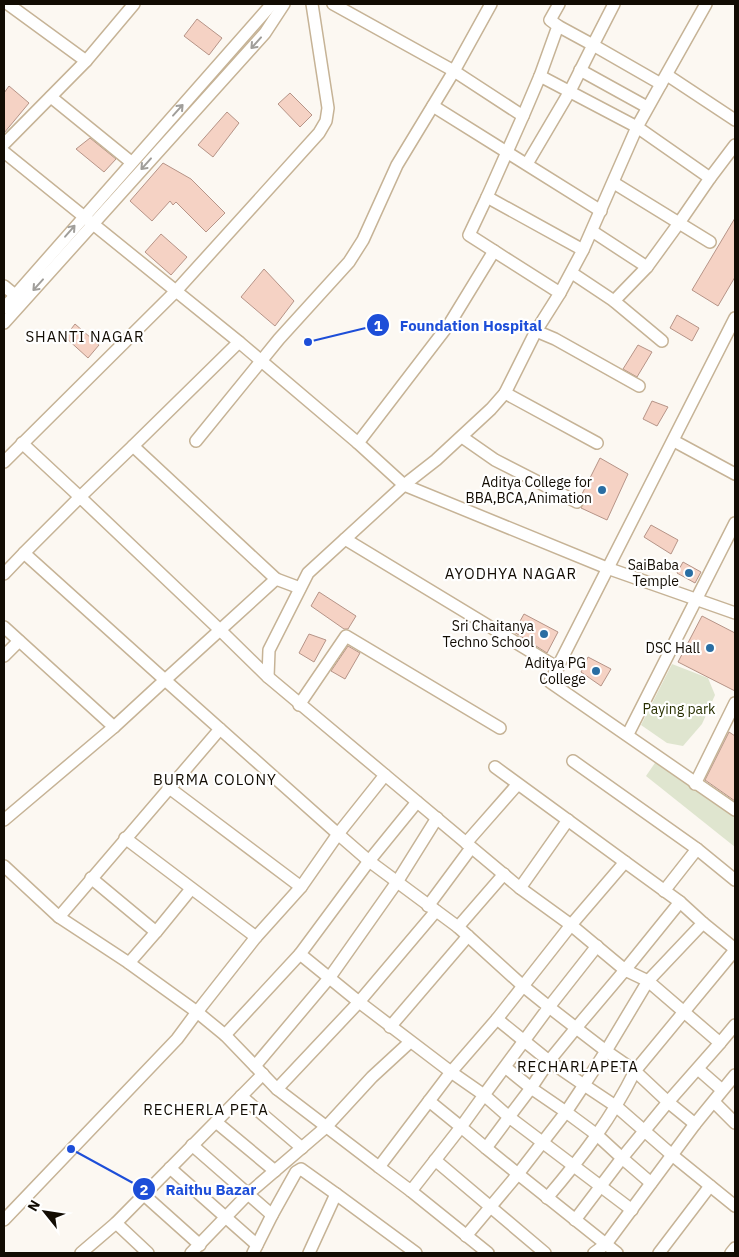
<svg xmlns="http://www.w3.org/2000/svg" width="739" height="1257" font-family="'IBM Plex Sans',sans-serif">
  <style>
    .green { fill: #dfe5cf }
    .building { fill: #f5d2c4; stroke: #b69487 }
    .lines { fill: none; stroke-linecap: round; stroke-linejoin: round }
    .minor-casing { stroke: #c6b396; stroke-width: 14 }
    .minor { stroke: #fff; stroke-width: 11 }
    .oneway { stroke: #a09e9a }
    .poi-dot { fill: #2a6ea3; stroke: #fff; stroke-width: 2 }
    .labels { text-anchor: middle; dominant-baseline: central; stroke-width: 4.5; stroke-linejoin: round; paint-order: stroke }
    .poi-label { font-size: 14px; fill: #120c03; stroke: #fff; text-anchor: end }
    .park-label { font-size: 14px; fill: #283000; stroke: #fff }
    .neighbourhood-label { font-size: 15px; letter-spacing: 1px; fill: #120c03; stroke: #fff }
    .leader { fill: none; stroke: #1d4ed8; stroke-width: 2 }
    .callout-dot { fill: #1d4ed8; stroke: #fff; stroke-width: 2 }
    .mark-label { font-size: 15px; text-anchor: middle; font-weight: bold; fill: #fff }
    .callout-label { font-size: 15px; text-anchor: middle; font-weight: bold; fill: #1d4ed8; stroke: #fff; stroke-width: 4.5; stroke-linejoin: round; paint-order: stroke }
  </style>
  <rect width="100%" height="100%" fill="#fcf8f2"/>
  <g class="green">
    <polygon points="672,664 708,678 715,695 702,724 683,746 667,743 641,725"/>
    <polygon points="657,760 735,816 735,847 646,776"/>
  </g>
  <g class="building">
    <polygon points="197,19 222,38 209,55 184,36"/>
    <polygon points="9,86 29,103 4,133 4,93"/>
    <polygon points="290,93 312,115 300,127 278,104"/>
    <polygon points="227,112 239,123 213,157 198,145"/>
    <polygon points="90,138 116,159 104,172 76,149"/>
    <polygon points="163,163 191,179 225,213 206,232 176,202 173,205 170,201 152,221 130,201"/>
    <polygon points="735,218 735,277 718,306 692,290"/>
    <polygon points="161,234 187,257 171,275 145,252"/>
    <polygon points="264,269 294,301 275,326 241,297"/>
    <polygon points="677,315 699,328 692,341 670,328"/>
    <polygon points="75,324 99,345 88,358 65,337"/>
    <polygon points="638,345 652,352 637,377 623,369"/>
    <polygon points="652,401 668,407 657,426 643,419"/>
    <polygon points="600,458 628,474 607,520 581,508 584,502 581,496"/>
    <polygon points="651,525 678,540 671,554 644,537"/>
    <polygon points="683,562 701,572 695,583 677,573"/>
    <polygon points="319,592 356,616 348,629 344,629 311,606"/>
    <polygon points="524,614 558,632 547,653 514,632"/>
    <polygon points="702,616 735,633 735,691 678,662"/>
    <polygon points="309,634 326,640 314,662 299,653"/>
    <polygon points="348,646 360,653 345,679 331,671"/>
    <polygon points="588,657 611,669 601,686 581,672"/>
    <polygon points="729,732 735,736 735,801 705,780"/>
  </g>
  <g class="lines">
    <g class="minor-casing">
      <g id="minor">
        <polyline points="333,4 454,71 491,4"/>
        <polyline points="614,4 593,45 661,84 637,127 710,178 679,223 614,183"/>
        <polyline points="86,61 134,4"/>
        <polyline points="580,70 647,107"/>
        <polyline points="667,75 735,120"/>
        <polyline points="540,76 558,26 550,20 559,4"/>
        <polyline points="661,84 706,4"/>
        <polyline points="51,97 131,162"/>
        <polyline points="433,106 601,211"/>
        <polyline points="523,116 540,76 637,127 583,250"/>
        <polyline points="4,144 86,61 8,4"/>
        <polyline points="4,152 239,342 358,443 404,485 607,568 735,613"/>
        <polyline points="527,164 570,91 593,45 558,26"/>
        <polyline points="710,178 735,145"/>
        <polyline points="487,197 469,235 494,251"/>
        <polyline points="592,231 647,267 614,301"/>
        <polyline points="647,267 679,223 710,242"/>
        <polyline points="572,273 614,301 662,341"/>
        <polyline points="4,286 15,295"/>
        <polyline points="4,308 272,4"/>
        <polyline points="735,318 550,682 735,810"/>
        <polyline points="4,323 265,33 284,4"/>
        <polyline points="536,331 555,339 639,386"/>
        <polyline points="505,393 597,443"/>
        <polyline points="462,437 495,460 577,502"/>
        <polyline points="196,441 279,339 349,262 363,240 397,165 454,71 523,116 487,197 583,250 560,293"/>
        <polyline points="674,441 735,474"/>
        <polyline points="22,443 80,497 133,446 276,579 220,630 268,677 269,650 308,573 404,485 436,460 491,409 505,393 536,331 560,293 494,251 450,323 358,443"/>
        <polyline points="133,446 239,342"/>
        <polyline points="4,462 176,291 319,133 326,121 328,108 312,4"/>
        <polyline points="345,539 558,668"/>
        <polyline points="24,553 80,497 220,630 165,680 338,834 385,775 268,677"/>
        <polyline points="4,574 24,553 165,680 114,727"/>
        <polyline points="276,579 300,588"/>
        <polyline points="4,627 114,727 4,820"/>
        <polyline points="4,656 19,641"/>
        <polyline points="299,705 346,636 500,728"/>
        <polyline points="628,734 735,523"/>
        <polyline points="573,761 697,849"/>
        <polyline points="495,767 625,862"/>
        <polyline points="695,784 735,703"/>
        <polyline points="168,787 301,887"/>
        <polyline points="125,838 256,937 301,887 338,834 369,861 458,927 523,986 571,925 520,888 385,775"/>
        <polyline points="466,843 517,785"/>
        <polygon points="625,862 680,902 625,970 571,925"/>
        <polyline points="4,866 59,917 220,729"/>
        <polyline points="91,878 156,932 191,889"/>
        <polyline points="520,888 568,820"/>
        <polyline points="664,891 697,849 735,880"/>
        <polyline points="428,906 471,848"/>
        <polyline points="59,917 129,963 156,932"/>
        <polyline points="703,923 735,949"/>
        <polyline points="458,927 504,874"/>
        <polyline points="129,963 197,1012 256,937"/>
        <polyline points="390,1027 468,936"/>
        <polyline points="225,1035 300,954"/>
        <polyline points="720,1043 735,1025"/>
        <polyline points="255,1066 330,977 397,882 437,818"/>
        <polyline points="505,1067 531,1088 509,1117 484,1095 549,1007 523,986 497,1019 451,1072 484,1095 461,1127 486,1148 509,1117 632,1210"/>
        <polyline points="698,1069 722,1090"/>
        <polyline points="277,1089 359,1002 300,954 369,861 417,802"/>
        <polyline points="241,1096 302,1148"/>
        <polyline points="714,1102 735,1123"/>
        <polyline points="216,1122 275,1171"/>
        <polyline points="695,1124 668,1102 720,1043 648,981 625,970 576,1028 606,1051 584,1085 617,1107 672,1155 735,1206"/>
        <polyline points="192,1145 272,1215 253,1253"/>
        <polyline points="486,1148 518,1174 566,1112 531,1088 549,1061 497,1019"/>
        <polyline points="435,1160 545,1253"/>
        <polyline points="379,1167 411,1191 461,1127 429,1101"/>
        <polyline points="170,1168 257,1245"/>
        <polyline points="651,1183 622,1158 668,1102 635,1071 735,950"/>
        <polyline points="411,1191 488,1253"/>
        <polyline points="143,1194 200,1245"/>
        <polyline points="336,1194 416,1253"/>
        <path d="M547,1198C581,1158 612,1118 635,1071L606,1051L648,981L703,923L680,902"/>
        <polyline points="272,1215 296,1172 301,1169 336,1194 309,1253"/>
        <polyline points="4,1220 177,1039 197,1012 225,1035 277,1089 379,1167 451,1072 359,1002 436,911"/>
        <polyline points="575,1220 622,1158 597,1135 566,1112 584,1085 549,1061 576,1028 549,1007 597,946"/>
        <polyline points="116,1223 148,1253"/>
        <polyline points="466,1236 518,1174 617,1253"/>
        <polyline points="81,1253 116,1223 263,1074"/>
        <polyline points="191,1253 248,1194 326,1127 372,1077 410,1042"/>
        <polyline points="594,1253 606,1244 695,1124 735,1075"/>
        <polyline points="659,1253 710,1186"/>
        <polyline points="731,1253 735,1248"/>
      </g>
    </g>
    <use href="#minor" class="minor"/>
  </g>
  <defs><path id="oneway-shaft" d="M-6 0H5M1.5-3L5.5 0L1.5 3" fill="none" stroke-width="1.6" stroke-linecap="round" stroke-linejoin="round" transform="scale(1.25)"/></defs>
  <g class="oneway">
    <use href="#oneway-shaft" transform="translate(256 43) rotate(132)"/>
    <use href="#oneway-shaft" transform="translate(178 110) rotate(-48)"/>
    <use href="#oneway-shaft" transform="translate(146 164) rotate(132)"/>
    <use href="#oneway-shaft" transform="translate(70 231) rotate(-49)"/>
    <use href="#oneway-shaft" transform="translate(38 285) rotate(132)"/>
  </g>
  <g class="poi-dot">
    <circle cx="602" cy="490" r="5"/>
    <circle cx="689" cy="573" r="5"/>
    <circle cx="544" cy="634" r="5"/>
    <circle cx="710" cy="648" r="5"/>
    <circle cx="596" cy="671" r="5"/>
  </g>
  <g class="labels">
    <g class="poi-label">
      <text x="592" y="482">Aditya College for<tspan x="592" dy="16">BBA,BCA,Animation</tspan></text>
      <text x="679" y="565">SaiBaba<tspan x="679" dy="16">Temple</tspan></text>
      <text x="534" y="626">Sri Chaitanya<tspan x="534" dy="16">Techno School</tspan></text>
      <text x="700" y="648">DSC Hall</text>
      <text x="586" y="663">Aditya PG<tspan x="586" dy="16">College</tspan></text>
    </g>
    <g class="park-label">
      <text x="679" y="709">Paying park</text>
    </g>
    <g class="neighbourhood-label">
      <text x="85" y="336">SHANTI NAGAR</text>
      <text x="511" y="573">AYODHYA NAGAR</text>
      <text x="215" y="779">BURMA COLONY</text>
      <text x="578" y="1066">RECHARLAPETA</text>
      <text x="206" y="1109">RECHERLA PETA</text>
    </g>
  </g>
  <path class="leader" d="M308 342L378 325M71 1149L144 1189"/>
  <g class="callout-dot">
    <circle cx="308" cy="342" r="5"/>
    <circle cx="71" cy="1149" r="5"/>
    <circle cx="378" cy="325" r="12"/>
    <circle cx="144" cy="1189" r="12"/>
  </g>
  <g class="mark-label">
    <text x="378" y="331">1</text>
    <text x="144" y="1195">2</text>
  </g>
  <g class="callout-label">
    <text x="471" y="331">Foundation Hospital</text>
    <text x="211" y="1195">Raithu Bazar</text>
  </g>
  <rect width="739" height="1257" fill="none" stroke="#120c03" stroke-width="10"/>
  <g transform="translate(45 1212) rotate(300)" stroke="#ffffff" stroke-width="4" paint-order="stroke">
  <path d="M0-4L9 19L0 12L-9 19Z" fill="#120c03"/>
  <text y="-8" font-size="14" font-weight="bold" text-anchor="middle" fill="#120c03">N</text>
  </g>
</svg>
